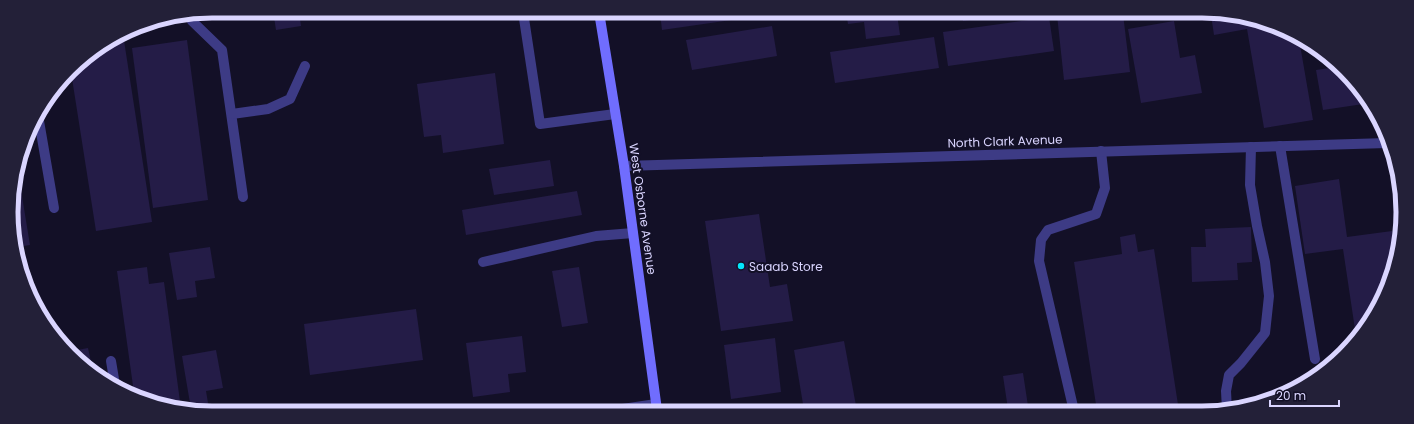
<svg xmlns="http://www.w3.org/2000/svg" width="1414" height="424" font-family="Poppins,sans-serif">
  <style>
    .building { fill: #241c47 }
    .lines { fill: none; stroke-linecap: round; stroke-linejoin: round }
    .lane { stroke: #3d3b85; stroke-width: 10 }
    .street { stroke: #3d3b85; stroke-width: 10 }
    .secondary { stroke: #706dfe; stroke-width: 10 }
    .poi-dot { fill: #03e6fd; stroke: #131027; stroke-width: 1.5 }
    .labels { text-anchor: middle; dominant-baseline: central; stroke-width: 4; stroke-linejoin: round; paint-order: stroke }
    .street-label { font-size: 12px; fill: #dad5ff; stroke: #131027 }
    .poi-label { font-size: 12px; fill: #dad5ff; stroke: #131027; text-anchor: start }
    .rim { fill: none; stroke: #dad5ff; stroke-width: 5 }
  </style>
  <rect width="100%" height="100%" fill="#131027"/>
  <g class="building">
    <polygon points="273,11 299,11 301,26 276,30"/>
    <polygon points="660,13 759,13 759,16 662,30"/>
    <polygon points="846,13 897,14 900,35 866,39 864,22 848,24"/>
    <polygon points="962,14 1008,14 1008,15 963,21"/>
    <polygon points="1061,14 1123,14 1130,72 1064,80 1057,15"/>
    <polygon points="1211,15 1241,15 1299,39 1313,120 1264,128 1247,29 1214,35"/>
    <polygon points="1049,17 1054,51 948,66 943,32"/>
    <polygon points="1174,21 1180,58 1195,55 1202,93 1141,103 1128,29"/>
    <polygon points="772,26 777,56 692,70 686,40"/>
    <polygon points="123,34 152,222 96,231 71,72 79,61"/>
    <polygon points="934,37 939,68 835,83 830,52"/>
    <polygon points="187,40 208,200 153,208 132,48"/>
    <polygon points="1308,43 1314,45 1319,50 1310,52"/>
    <polygon points="1336,67 1369,101 1370,103 1323,110 1316,70"/>
    <polygon points="495,73 504,144 443,153 441,135 424,137 417,84"/>
    <polygon points="550,160 554,186 494,195 489,169"/>
    <polygon points="15,178 19,178 30,245 17,247 13,186"/>
    <polygon points="1339,179 1347,237 1392,231 1396,259 1376,312 1356,336 1343,249 1305,254 1295,186"/>
    <polygon points="577,191 582,215 466,235 462,210"/>
    <polygon points="759,214 770,287 787,284 793,321 721,331 705,221"/>
    <polygon points="1251,227 1252,262 1237,263 1238,280 1192,282 1191,247 1206,247 1205,229"/>
    <polygon points="1135,234 1138,252 1154,249 1179,411 1097,411 1074,262 1122,254 1120,237"/>
    <polygon points="210,247 215,278 195,281 197,297 177,300 169,253"/>
    <polygon points="147,267 149,284 164,282 181,409 173,409 134,393 117,271"/>
    <polygon points="579,267 588,323 562,327 552,271"/>
    <polygon points="416,309 423,360 310,375 304,324"/>
    <polygon points="522,336 526,372 508,374 510,392 473,397 466,343"/>
    <polygon points="775,338 781,392 731,399 724,345"/>
    <polygon points="844,341 857,411 804,410 794,350"/>
    <polygon points="88,348 93,371 72,351"/>
    <polygon points="216,350 223,388 206,391 209,409 191,409 182,356"/>
    <polygon points="1023,373 1028,406 1008,409 1003,376"/>
    <polygon points="1286,393 1286,394 1239,408 1237,400"/>
  </g>
  <g class="lines">
    <g class="lane">
      <polyline points="523,12 540,124 615,114"/>
      <polyline points="191,15 192,21 222,50 243,197"/>
      <polyline points="232,114 268,109 290,99 305,66"/>
      <polyline points="38,115 54,208"/>
      <polyline points="1280,146 1315,359"/>
      <polyline points="483,262 596,236 633,233"/>
      <polyline points="111,361 115,385"/>
      <polyline points="1227,410 1226,391 1229,375 1241,363 1265,333 1269,296 1265,262 1257,226 1250,185 1251,147"/>
      <polyline points="1074,411 1039,261 1041,240 1048,230 1096,214 1105,188 1101,151"/>
    </g>
    <g class="street">
      <polyline points="624,166 1387,143"/>
      <polyline points="616,410 656,404"/>
    </g>
    <polyline class="secondary" points="599,12 624,166 657,410"/>
  </g>
  <circle class="poi-dot" cx="741" cy="266" r="4"/>
  <g class="labels">
    <g class="street-label">
      <text transform="translate(1005 141) rotate(-2)">North Clark Avenue</text>
      <text transform="translate(643 209) rotate(82)">West Osborne Avenue</text>
    </g>
    <g class="poi-label">
      <text x="749" y="266">Saaab Store</text>
    </g>
  </g>
  <path d="M0 0H1414V424H0ZM212 18H1202A194 194 0 0 1 1396 212V212A194 194 0 0 1 1202 406H212A194 194 0 0 1 18 212V212A194 194 0 0 1 212 18Z" fill="#232038" fill-rule="evenodd"/>
  <path class="rim" d="M212 18H1202A194 194 0 0 1 1396 212V212A194 194 0 0 1 1202 406H212A194 194 0 0 1 18 212V212A194 194 0 0 1 212 18Z"/>
  <path d="M1270 400v6h69v-6" fill="none" stroke="#dad5ff" stroke-width="2"/>
  <text x="1276" y="400" font-size="12" fill="#dad5ff" stroke="#131027" stroke-width="3" paint-order="stroke">20 m</text>
</svg>
